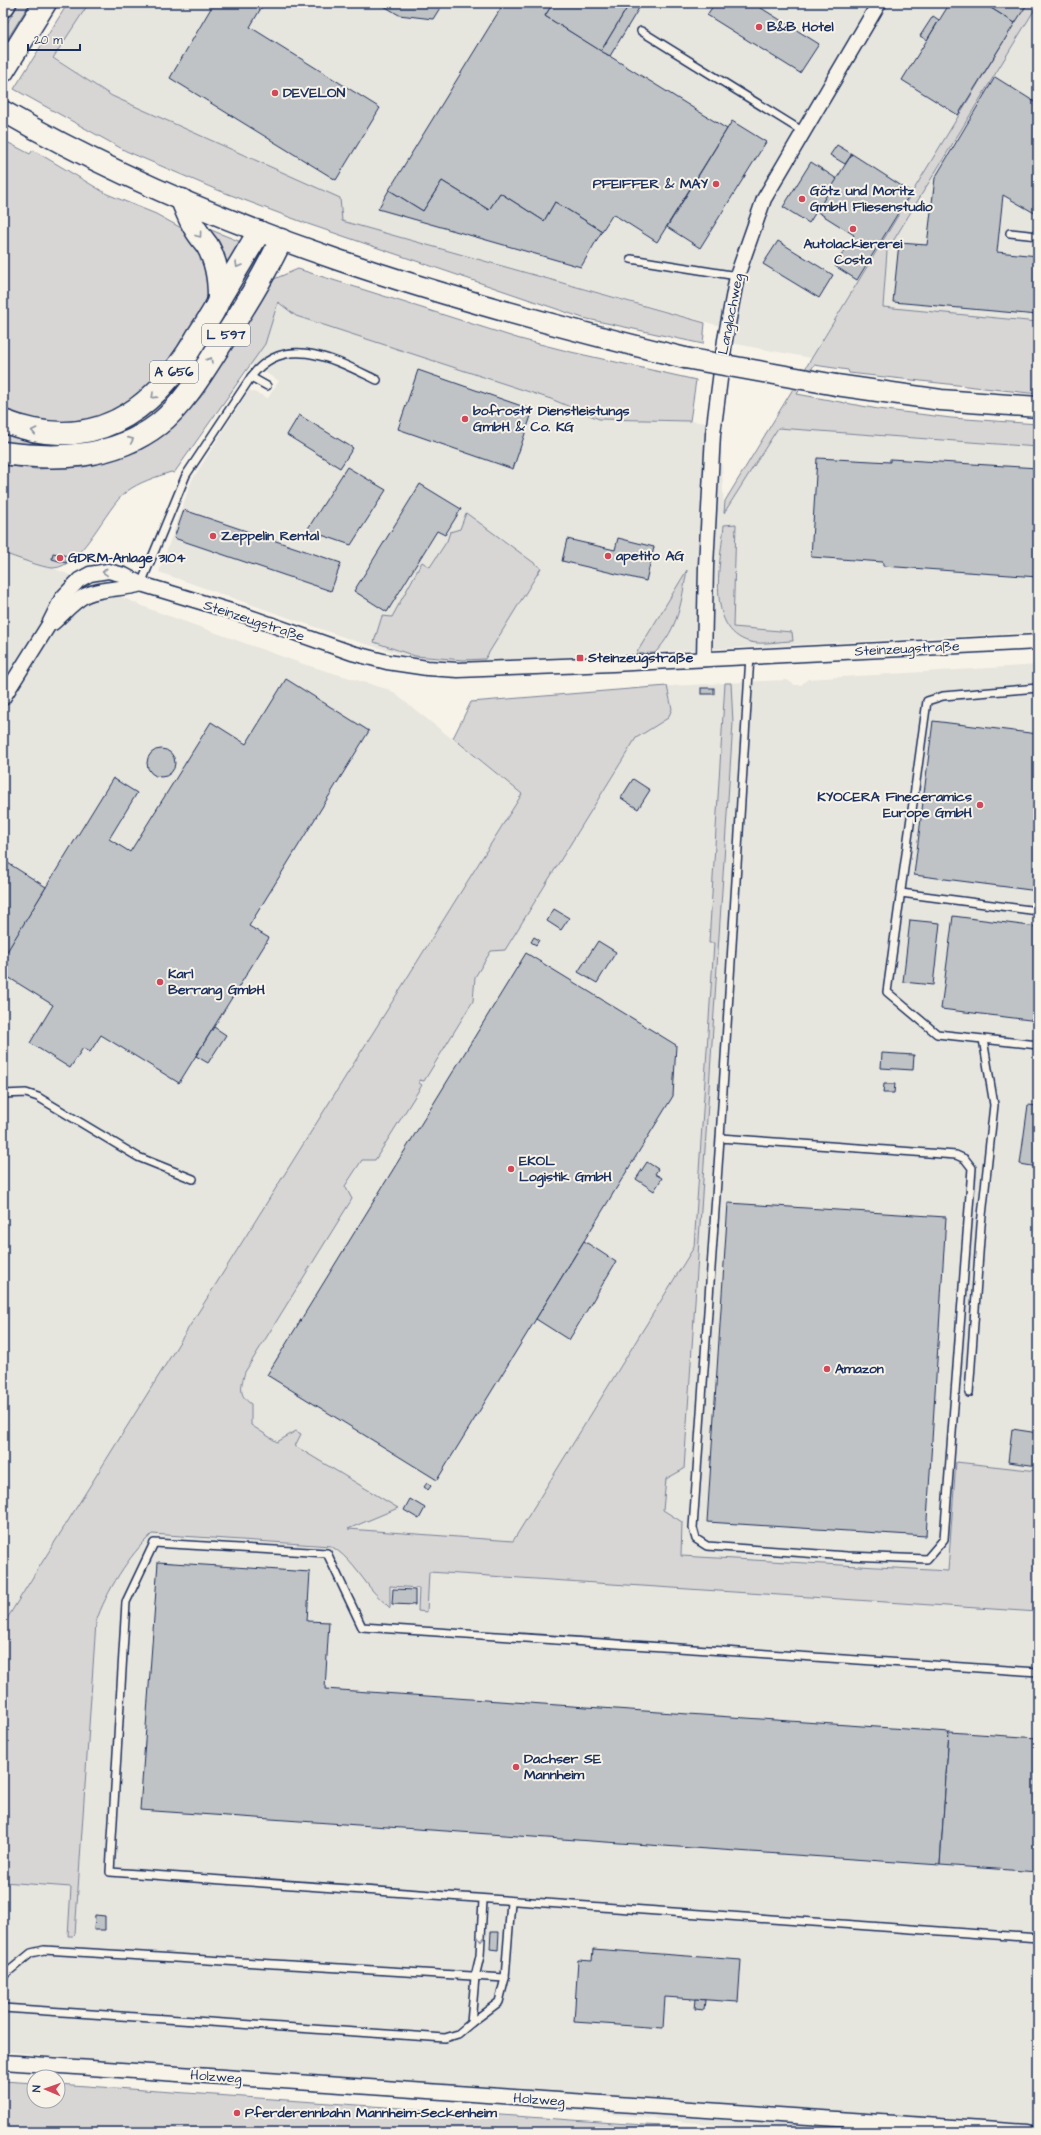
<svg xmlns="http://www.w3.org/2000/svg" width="1041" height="2135" font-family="'Architects Daughter',sans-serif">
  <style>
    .built { fill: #e6e5de }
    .green { fill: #d7d6d4; stroke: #798299 }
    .building { fill: #c0c3c5; stroke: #1b2f5e }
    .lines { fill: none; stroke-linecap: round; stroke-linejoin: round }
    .lane-casing { stroke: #1b2f5e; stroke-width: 10 }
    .street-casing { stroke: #1b2f5e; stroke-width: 17 }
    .secondary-casing { stroke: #1b2f5e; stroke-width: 23 }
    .highway-casing { stroke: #1b2f5e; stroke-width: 25 }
    .lane { stroke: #f7f3e8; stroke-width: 7 }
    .street { stroke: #f7f3e8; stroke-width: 14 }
    .secondary { stroke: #f7f3e8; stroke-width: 20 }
    .highway { stroke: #f7f3e8; stroke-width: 22 }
    .secondary-bridge-casing { stroke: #1b2f5e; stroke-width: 23; stroke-linecap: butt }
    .secondary-bridge { stroke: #f7f3e8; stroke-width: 20 }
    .oneway { stroke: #8991a3 }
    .poi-dot { fill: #d1495b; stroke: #f7f3e8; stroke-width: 1.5 }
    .labels { text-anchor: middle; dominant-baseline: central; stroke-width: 4; stroke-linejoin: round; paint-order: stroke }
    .shield { fill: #f7f3e8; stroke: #5d6a87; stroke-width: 1 }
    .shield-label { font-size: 13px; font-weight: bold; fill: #1b2f5e }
    .poi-label { font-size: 14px; font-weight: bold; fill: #1b2f5e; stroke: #f7f3e8; text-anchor: start }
    .street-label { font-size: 14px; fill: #1b2f5e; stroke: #f7f3e8 }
  </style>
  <rect width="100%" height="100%" fill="#f7f3e8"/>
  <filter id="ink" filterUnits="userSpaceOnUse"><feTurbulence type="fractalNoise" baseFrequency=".025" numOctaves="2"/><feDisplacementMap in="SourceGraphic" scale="8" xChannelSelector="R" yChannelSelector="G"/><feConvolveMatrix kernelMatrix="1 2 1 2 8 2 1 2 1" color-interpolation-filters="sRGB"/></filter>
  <g filter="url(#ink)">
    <g class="built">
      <polygon points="89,3 1038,3 1038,322 883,307 887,251 880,245 811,358 731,343 731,329 342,221 112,96 53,57"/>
      <polygon points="278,302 296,316 551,399 599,419 690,421 720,424 724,512 778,428 1038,447 1038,632 465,662 414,658 355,641 159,572 192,480 249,390 268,398 279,381 251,364 265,344"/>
      <polygon points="3,553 53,568 152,610 303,664 390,690 521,793 611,692 653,687 763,681 787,680 795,685 801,685 808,679 1038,665 1038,2132 765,2130 3,2051"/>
    </g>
    <g class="green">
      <polygon points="19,3 30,3 3,46 3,30"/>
      <polygon points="68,3 89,3 53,58 112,96 340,198 342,221 705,323 703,344 583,318 305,223 215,189 126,151 14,89"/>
      <polygon points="1027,3 1038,4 887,251 883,307 1038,322 1038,394 849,373 848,370 814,365 797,394 878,409 951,418 1038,424 1038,447 778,428 724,513 725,501"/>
      <polygon points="3,140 30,154 33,150 107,194 156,214 183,229 205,258 209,284 207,299 202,310 155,383 103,418 53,425 3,412"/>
      <polygon points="211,230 241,242 226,273 208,231"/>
      <polygon points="258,251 261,253 260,263 179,390 156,414 114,438 71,447 3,442 3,430 146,415 167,397 176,386"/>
      <path d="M298,269L520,339L571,352L696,380L690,421L599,419L551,399L296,316L278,302L265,344L174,473L171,472C156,477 139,482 126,492C106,507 81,568 53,568C43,568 15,557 3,553V465L36,469L83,467L139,451L171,429L200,398L274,279Z"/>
      <polygon points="466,513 541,568 485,659 463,660 415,656 374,642 382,616 392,617 422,562 430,567 447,541 450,532 460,529"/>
      <path d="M736,524L733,627L792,632L793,641C780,641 763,645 750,642C704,629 721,560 724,525Z"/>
      <path d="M687,570C681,603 679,627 655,653L636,654Z"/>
      <path d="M725,683H731L733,723L684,1469L666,1479L663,1510L682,1522L681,1556L948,1571L956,1462L1038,1471V1612L429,1572L427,1612L418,1611L419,1588L390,1586V1608C384,1602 377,1596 372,1590C359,1574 349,1557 331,1546L152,1534C129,1555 106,1592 96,1622L75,1934L73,1936H68L71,1887L3,1882V1625L522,794L453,738L471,702L667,686L672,709L668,718L636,738L505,950L491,951L475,977L473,1001L424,1081L419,1080V1083L422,1085L375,1160H362L345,1186L352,1199L245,1372C241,1386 238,1395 251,1404V1425L277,1442L296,1431L301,1434L295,1446L398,1508L348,1529L513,1541L694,1247L714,943H709Z"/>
      <polygon points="3,2081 34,2083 34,2101 58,2101 58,2084 643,2125 802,2132 3,2132"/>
    </g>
    <g class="building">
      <polygon points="214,3 264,3 250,27 380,108 336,180 170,78"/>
      <polygon points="379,3 443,3 433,19 399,15"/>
      <polygon points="504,3 553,3 545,16 727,129 657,242 613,214 602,231 555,202 544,221 500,193 489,210 442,181 423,211 389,190"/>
      <polygon points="553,3 630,3 601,51 545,16"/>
      <polygon points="630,3 642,3 610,56 601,51"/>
      <polygon points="715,3 753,3 819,44 800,73 707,15"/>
      <polygon points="950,3 983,3 1015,23 958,115 902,80"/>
      <polygon points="983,3 1021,3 1026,6 1015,23"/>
      <polygon points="933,16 939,20 927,40 920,36"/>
      <polygon points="995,77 1038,104 1038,215 1003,195 997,252 1038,256 1038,315 893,302 899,243 927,245 935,178"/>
      <polygon points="732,121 766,142 700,248 667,227"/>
      <polygon points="837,145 852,154 845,164 830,155"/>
      <polygon points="852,154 911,192 857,280 835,266 854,235 816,211"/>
      <polygon points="811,162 837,179 809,223 783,207"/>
      <polygon points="442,181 489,210 500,193 544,221 555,202 602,231 581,267 378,209 389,190 423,211"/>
      <polygon points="778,241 833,275 819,298 763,264"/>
      <polygon points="418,370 533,410 513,469 398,429"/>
      <polygon points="299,415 353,448 340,468 287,435"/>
      <polygon points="817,458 890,462 890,459 1038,468 1038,577 883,566 883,562 811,557"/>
      <polygon points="347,467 386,490 351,545 307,530"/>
      <polygon points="420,484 461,509 445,535 437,531 387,612 354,591"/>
      <polygon points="184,510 341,563 331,591 174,538"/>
      <polygon points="618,538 654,547 646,581 562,561 567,539 615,550"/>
      <polygon points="53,553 68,556 66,563 52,559"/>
      <polygon points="286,679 369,731 249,926 269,938 179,1083 101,1035 90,1052 83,1048 70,1068 30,1043 53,1005 3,974 3,957 113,778 137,793 109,839 130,852 211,722 246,744"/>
      <rect x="701" y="688" width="13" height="6"/>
      <polygon points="933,721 1038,734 1038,891 914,875"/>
      <circle cx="161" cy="763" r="14"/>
      <polygon points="633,779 650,790 638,809 621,798"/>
      <polygon points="3,860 46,887 5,955 3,954"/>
      <polygon points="554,909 569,918 561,930 547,921"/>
      <polygon points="953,916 1038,927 1038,1021 941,1009"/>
      <polygon points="910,920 940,923 933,985 903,982"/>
      <polygon points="534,937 539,940 536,945 531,942"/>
      <polygon points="598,941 616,952 597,983 578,972"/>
      <polygon points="526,953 676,1045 673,1096 437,1480 267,1375"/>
      <polygon points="214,1027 226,1035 208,1063 196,1056"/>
      <polygon points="882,1053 914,1055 913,1070 881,1068"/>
      <polygon points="884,1084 895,1084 894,1093 883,1093"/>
      <polygon points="1028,1105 1038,1106 1038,1167 1020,1164"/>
      <polygon points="647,1162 658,1169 655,1174 662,1178 654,1191 636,1179"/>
      <polygon points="728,1203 946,1217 926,1536 707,1522"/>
      <polygon points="584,1241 616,1262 569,1340 536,1319"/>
      <polygon points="1012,1429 1038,1433 1038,1466 1008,1462"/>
      <polygon points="427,1483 431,1486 428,1490 424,1487"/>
      <polygon points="410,1499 425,1508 419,1519 404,1510"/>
      <polygon points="158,1562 310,1572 307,1621 329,1622 325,1689 949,1732 940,1865 140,1810"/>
      <polygon points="393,1589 415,1590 415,1605 392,1604"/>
      <polygon points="949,1732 1038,1738 1038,1872 940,1865"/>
      <polygon points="95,1915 105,1916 105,1930 94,1930"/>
      <polygon points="491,1932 499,1932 498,1950 490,1949"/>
      <polygon points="593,1949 741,1960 738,2002 665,1997 663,2028 574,2022 578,1960 592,1961"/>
      <polygon points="696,1999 705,2000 704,2010 695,2009"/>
    </g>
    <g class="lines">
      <g class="lane-casing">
        <g id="lane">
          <polyline points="641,31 802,131"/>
          <polyline points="1010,233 1038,236"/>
          <polyline points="631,259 737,276"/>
          <path d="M251,377C285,331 337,361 377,380"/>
          <polyline points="141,584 186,475 251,377 267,386"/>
          <polyline points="1038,688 943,696 927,701 887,992 937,1034 1038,1045"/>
          <polyline points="901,893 1038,911"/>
          <polyline points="3,1094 26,1093 38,1097 138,1157 193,1179"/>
          <polyline points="720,1138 693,1528 696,1539 707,1546 847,1556 927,1559 944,1539 972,1168 965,1159 956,1155 720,1138 750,656"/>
          <polyline points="969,1393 981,1225 994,1105 983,1039"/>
          <polyline points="1038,1672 362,1627 327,1553 154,1543 126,1602 110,1872 1038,1938"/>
          <polyline points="3,1976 31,1953 44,1950 505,1978"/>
          <polyline points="3,2008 445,2038 458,2034 471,2023 475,1977 480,1956 483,1900"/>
          <polyline points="471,2023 499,2002 505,1978 511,1902"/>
        </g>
      </g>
      <g class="street-casing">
        <g id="street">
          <path d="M53,623C63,614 74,601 86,595C103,587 123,590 141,584"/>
          <polyline points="704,659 706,566 713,434 725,340 737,276 764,199 879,3"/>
          <polyline points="3,698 48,626 62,598 79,580 90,574 108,571 124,575 141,584 244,615 352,653 387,662 427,668 458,670 613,664 1038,642"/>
          <polyline points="3,2062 1028,2132"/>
        </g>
      </g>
      <g class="secondary-casing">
        <g id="secondary">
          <path d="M3,111C214,233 450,301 685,358"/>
          <polyline points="836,385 941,400 1038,407"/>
        </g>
      </g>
      <g class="highway-casing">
        <g id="highway">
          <polyline points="3,6 5,3"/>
          <polyline points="3,71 45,3"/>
          <polyline points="219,299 259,232"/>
          <path d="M3,421C90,455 152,415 196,339C201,330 219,306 219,297C219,279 216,260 207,245C203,240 199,235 196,230C190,221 186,210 182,200"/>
          <path d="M3,453C57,460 114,459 159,424C185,403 204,370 222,342C243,309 264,276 281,240"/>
        </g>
      </g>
      <use href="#lane" class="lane"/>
      <use href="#street" class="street"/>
      <use href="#secondary" class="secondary"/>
      <use href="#highway" class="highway"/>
      <g class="secondary-bridge-casing">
        <polyline id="secondary-bridge" points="685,358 836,385"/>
      </g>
      <use href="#secondary-bridge" class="secondary-bridge"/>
    </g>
    <defs><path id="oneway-chevron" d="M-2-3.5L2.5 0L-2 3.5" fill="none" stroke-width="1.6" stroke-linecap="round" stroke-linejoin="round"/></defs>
    <g class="oneway">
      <use href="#oneway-chevron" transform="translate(199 235) rotate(54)"/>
      <use href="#oneway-chevron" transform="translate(238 265) rotate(120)"/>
      <use href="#oneway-chevron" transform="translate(210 360) rotate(-58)"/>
      <use href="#oneway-chevron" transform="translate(154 396) rotate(136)"/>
      <use href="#oneway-chevron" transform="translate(34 431) rotate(-167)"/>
      <use href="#oneway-chevron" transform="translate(131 440) rotate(-24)"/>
      <use href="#oneway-chevron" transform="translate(105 572) rotate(176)"/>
      <use href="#oneway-chevron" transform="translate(481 1939) rotate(93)"/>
    </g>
  </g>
  <g class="poi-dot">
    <circle cx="759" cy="27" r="4"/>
    <circle cx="275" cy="93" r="4"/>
    <circle cx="716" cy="184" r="4"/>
    <circle cx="802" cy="199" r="4"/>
    <circle cx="853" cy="229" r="4"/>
    <circle cx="465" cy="419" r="4"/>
    <circle cx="213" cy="536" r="4"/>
    <circle cx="608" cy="556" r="4"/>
    <circle cx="60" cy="558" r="4"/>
    <rect x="576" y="654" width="8" height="8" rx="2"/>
    <circle cx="980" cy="805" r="4"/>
    <circle cx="160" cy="982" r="4"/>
    <circle cx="511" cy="1169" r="4"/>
    <circle cx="827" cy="1369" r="4"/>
    <circle cx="516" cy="1767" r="4"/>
    <circle cx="237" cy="2113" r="4"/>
  </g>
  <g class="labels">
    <g class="shield">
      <rect x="202" y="324" width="48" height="22" rx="3"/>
      <rect x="150" y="361" width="48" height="22" rx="3"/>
    </g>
    <g class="shield-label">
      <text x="226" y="335">L 597</text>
      <text x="174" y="372">A 656</text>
    </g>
    <g class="poi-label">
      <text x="767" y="27">B&amp;B Hotel</text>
      <text x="283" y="93">DEVELON</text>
      <text x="708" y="184" text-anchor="end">PFEIFFER &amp; MAY</text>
      <text x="810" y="191">Götz und Moritz<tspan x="810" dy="16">GmbH Fliesenstudio</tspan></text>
      <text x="853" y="244" text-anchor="middle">Autolackiererei<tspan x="853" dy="16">Costa</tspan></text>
      <text x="473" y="411">bofrost* Dienstleistungs<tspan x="473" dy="16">GmbH &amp; Co. KG</tspan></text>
      <text x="221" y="536">Zeppelin Rental</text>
      <text x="616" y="556">apetito AG</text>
      <text x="68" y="558">GDRM-Anlage 3104</text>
      <text x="588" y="658">Steinzeugstraße</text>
      <text x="972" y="797" text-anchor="end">KYOCERA Fineceramics<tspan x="972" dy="16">Europe GmbH</tspan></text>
      <text x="168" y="974">Karl<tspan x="168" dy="16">Berrang GmbH</tspan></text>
      <text x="519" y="1161">EKOL<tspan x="519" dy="16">Logistik GmbH</tspan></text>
      <text x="835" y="1369">Amazon</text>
      <text x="524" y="1759">Dachser SE<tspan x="524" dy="16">Mannheim</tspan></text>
      <text x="245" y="2113">Pferderennbahn Mannheim-Seckenheim</text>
    </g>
    <g class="street-label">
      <text transform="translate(731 314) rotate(-79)">Langlachweg</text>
      <text transform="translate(254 621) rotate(18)">Steinzeugstraße</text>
      <text transform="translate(907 649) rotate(-3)">Steinzeugstraße</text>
      <text transform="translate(216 2077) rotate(4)">Holzweg</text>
      <text transform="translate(539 2100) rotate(4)">Holzweg</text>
    </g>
  </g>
  <rect width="1041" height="2135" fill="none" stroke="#f7f3e8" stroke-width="16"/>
  <rect x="8" y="8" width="1025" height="2119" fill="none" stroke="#1b2f5e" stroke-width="1.5" filter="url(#ink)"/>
  <g transform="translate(46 2089) rotate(272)"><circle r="19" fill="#f7f3e8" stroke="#9fa5b1"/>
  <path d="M0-3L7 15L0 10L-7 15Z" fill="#d1495b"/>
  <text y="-6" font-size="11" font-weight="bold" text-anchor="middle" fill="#1b2f5e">N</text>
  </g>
  <path d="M28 44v6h52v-6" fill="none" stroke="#1b2f5e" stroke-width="2"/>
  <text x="34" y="44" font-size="12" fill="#1b2f5e" stroke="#f7f3e8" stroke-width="3" paint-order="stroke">20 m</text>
</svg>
